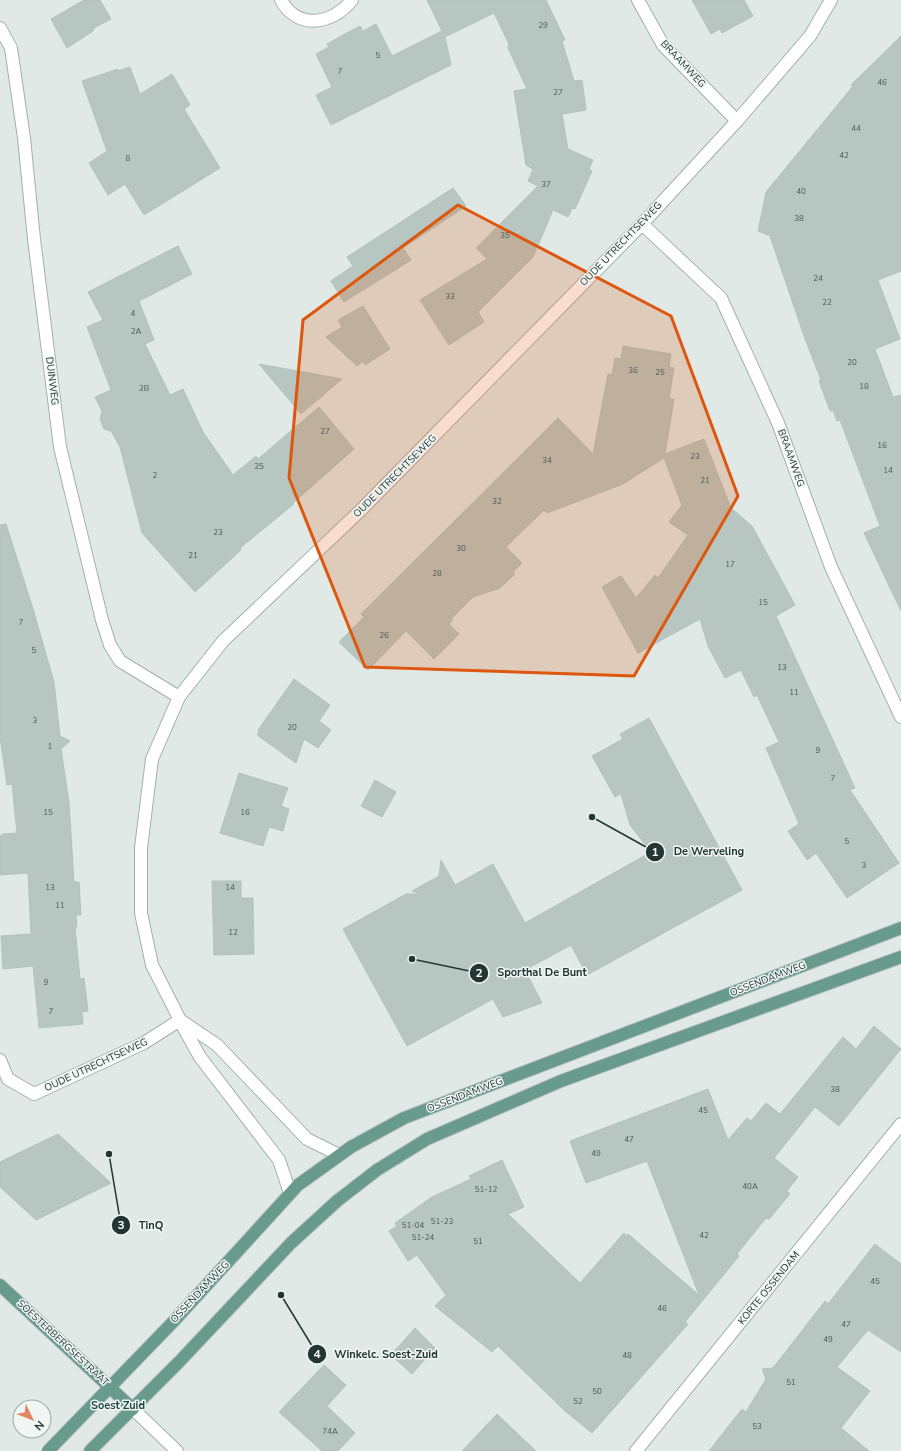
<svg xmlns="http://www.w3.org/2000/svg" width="901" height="1451" font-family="'Nunito Sans',sans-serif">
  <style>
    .building { fill: #b8c6c1; stroke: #b3c2bc }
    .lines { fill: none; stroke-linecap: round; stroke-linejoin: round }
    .minor-casing { stroke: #a3b0ac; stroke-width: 14 }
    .major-casing { stroke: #bdc3c2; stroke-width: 14 }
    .minor { stroke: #fff; stroke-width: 12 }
    .major { stroke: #689a8e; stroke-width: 12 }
    .marked { fill: #de570e; fill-opacity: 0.2; stroke: #de570e; stroke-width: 3; stroke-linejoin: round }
    .labels { text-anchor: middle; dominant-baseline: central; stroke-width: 3; stroke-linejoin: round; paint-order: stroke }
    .number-label { font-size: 8px; fill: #485b56 }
    .street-label { font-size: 10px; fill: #223732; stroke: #eff6f3 }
    .neighbourhood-label { font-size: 11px; font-weight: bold; fill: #20473e; stroke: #eff6f3 }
    .leader { fill: none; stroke: #223732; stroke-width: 1.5 }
    .callout-dot { fill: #223732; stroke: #eff6f3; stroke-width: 1.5 }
    .mark-label { font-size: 12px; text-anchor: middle; font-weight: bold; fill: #fff }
    .callout-label { font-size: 11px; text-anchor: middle; font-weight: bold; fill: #223732; stroke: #eff6f3; stroke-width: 3; stroke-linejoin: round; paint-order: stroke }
  </style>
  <rect width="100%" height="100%" fill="#e0e9e5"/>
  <g class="building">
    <polygon points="84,0 100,0 111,19 94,28 93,31 67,48 51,19"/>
    <polygon points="427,0 546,0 565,40 562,41 574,81 582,80 586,110 562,114 568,149 593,160 589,169 592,171 575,209 572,208 568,217 553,210 533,257 478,312 484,322 449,345 420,300 487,259 476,248 538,186 528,181 533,169 526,165 514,91 527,89 508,48 509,44 494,13 445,37 451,65 331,125 316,95 332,87 316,54 329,47 327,44 343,35 360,26 363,31 376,24 392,56 442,31"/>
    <polygon points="692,0 744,0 753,16 722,33 720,29 711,34"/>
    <polygon points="901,36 901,271 878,280 900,339 875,349 893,397 901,395 901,611 864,533 880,526 840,420 837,421 833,410 830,411 819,381 821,380 804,336 770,236 758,231 766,192 853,86 851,85"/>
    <polygon points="130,67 140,94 172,74 190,105 184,109 220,168 144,215 125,184 108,195 89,163 107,151 82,81 118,69 118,71"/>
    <polygon points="453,188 466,206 403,248 411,260 344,302 331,281 353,266 347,257"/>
    <polygon points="178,246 192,274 139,301 154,340 145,344 170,395 183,389 203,432 233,475 256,456 258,459 319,407 354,449 293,503 294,504 240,548 241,550 195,592 142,533 120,447 111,431 104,429 100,419 102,411 95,397 111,390 87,327 103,320 88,292"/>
    <polygon points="363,306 390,349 365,365 363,361 357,366 326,337 342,327 338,320"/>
    <polygon points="623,346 671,354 669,367 674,368 669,399 674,399 665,454 704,439 731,508 752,526 795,605 776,616 855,788 850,790 899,863 847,898 816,853 807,860 788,831 799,824 766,748 779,742 757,695 754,697 741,670 725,678 708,646 700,619 638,653 602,587 621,576 636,598 655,575 658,578 688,535 669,522 682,505 664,458 623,484 547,513 544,510 506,547 522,563 513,572 515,574 500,588 473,597 451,619 453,620 449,624 459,634 434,659 406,631 368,670 339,642 364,617 361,614 558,418 593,454 608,374 612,375 615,358 621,359"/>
    <polygon points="259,364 342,379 301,414"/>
    <polygon points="6,524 33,609 54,682 60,736 70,741 61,749 69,802 74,882 79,882 81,915 76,915 77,927 75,927 80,979 84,978 88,1011 82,1012 83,1024 39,1028 33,966 3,969 1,936 31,934 28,873 0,875 0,836 3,834 17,833 12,784 7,785 0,737 0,525"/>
    <polygon points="294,679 330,705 319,721 331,730 318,748 304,739 296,763 257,735 259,732 258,730"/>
    <polygon points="649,718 742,890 587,975 571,945 525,970 542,1003 503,1017 493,999 407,1046 343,929 406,894 421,894 412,891 439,876 441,860 455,885 493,864 525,923 651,852 630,825 621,794 615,797 592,756 623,739 620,734"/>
    <polygon points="239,773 288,788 281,806 289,809 283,831 269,827 263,846 220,833"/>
    <polygon points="375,780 396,792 382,817 361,806"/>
    <polygon points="212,881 241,881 241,898 253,898 254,954 214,955"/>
    <polygon points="874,1026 901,1049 839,1126 815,1107 774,1158 798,1177 787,1191 790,1194 769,1219 766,1218 737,1254 739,1256 685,1322 688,1324 592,1433 565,1411 498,1346 492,1352 435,1306 446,1295 417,1255 408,1261 389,1231 397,1226 395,1223 432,1197 471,1179 469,1176 502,1160 524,1207 508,1214 580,1283 624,1233 627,1236 628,1234 699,1295 647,1161 586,1183 570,1141 708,1089 728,1140 747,1118 751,1121 766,1103 780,1114 843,1037 856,1049"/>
    <polygon points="58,1134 111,1183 36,1220 0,1187 0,1162"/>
    <polygon points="875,1244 901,1264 901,1352 868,1330 837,1367 870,1391 841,1428 869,1451 709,1451 742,1409 746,1412 766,1379 762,1369 773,1368 825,1301 828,1304"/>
    <polygon points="415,1328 435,1348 412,1374 391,1355"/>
    <polygon points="324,1365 346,1385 327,1406 355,1433 338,1451 322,1451 279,1412"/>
    <polygon points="497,1414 536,1451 462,1451"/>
  </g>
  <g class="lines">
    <g class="minor-casing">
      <g id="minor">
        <path d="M281,0C298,31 333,24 352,0"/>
        <polyline points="638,0 663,45 737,121"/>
        <polyline points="0,28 11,48 24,138 34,239 60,447 102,620 110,645 120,661 179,697"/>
        <polyline points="642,224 721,298 778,423 831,567 901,717"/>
        <polyline points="180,1020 217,1045 307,1139 339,1155"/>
        <polyline points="181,1023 200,1057 279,1160 290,1193"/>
        <polyline points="0,1060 8,1079 34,1094 144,1043 180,1020 152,965 141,913 141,848 152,759 179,697 223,641 361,510 642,224 737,121 810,36 831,0"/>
        <polyline points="133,1409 177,1451"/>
        <polyline points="636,1451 901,1124"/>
      </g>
    </g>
    <g class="major-casing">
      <g id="major">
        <polyline points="0,1285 133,1409"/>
        <polyline points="48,1451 173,1322 298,1185 351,1147 404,1118 901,928"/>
        <polyline points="90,1451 179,1362 291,1243 337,1201 377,1170 427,1139 561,1081 901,957"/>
      </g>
    </g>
    <use href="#minor" class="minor"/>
    <use href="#major" class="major"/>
  </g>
  <path class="marked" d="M458,205L671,316L738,496L634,676L365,667L289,478L303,320Z"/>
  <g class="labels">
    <g class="number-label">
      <text x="543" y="25">29</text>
      <text x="378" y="55">5</text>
      <text x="340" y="71">7</text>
      <text x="882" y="82">46</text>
      <text x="558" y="92">27</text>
      <text x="856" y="128">44</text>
      <text x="844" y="155">42</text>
      <text x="128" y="158">8</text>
      <text x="546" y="184">37</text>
      <text x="801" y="191">40</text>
      <text x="799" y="218">38</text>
      <text x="505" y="235">35</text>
      <text x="818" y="278">24</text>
      <text x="450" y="296">33</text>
      <text x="827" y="302">22</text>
      <text x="133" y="313">4</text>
      <text x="136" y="331">2A</text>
      <text x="852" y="362">20</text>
      <text x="633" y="370">36</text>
      <text x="660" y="372">25</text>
      <text x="864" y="386">18</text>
      <text x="144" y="388">2B</text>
      <text x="325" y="431">27</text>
      <text x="882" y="445">16</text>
      <text x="695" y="456">23</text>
      <text x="547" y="460">34</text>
      <text x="259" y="466">25</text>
      <text x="888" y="470">14</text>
      <text x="155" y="475">2</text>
      <text x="705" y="480">21</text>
      <text x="497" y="501">32</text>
      <text x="218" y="532">23</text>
      <text x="461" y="548">30</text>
      <text x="193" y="555">21</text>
      <text x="730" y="564">17</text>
      <text x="437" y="573">28</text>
      <text x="763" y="602">15</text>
      <text x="21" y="622">7</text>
      <text x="384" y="635">26</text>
      <text x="34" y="650">5</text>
      <text x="782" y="667">13</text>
      <text x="794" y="692">11</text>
      <text x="35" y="720">3</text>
      <text x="292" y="727">20</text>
      <text x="50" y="746">1</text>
      <text x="818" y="750">9</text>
      <text x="833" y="778">7</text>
      <text x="48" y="812">15</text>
      <text x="245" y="812">16</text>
      <text x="847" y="841">5</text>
      <text x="864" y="865">3</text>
      <text x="50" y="887">13</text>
      <text x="230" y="887">14</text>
      <text x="60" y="905">11</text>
      <text x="233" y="932">12</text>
      <text x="46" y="982">9</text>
      <text x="51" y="1011">7</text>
      <text x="835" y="1089">38</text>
      <text x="703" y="1110">45</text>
      <text x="629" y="1139">47</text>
      <text x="596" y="1153">49</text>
      <text x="750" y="1186">40A</text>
      <text x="486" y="1189">51-12</text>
      <text x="442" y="1221">51-23</text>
      <text x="413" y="1225">51-04</text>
      <text x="704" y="1235">42</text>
      <text x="423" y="1237">51-24</text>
      <text x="478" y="1241">51</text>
      <text x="875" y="1281">45</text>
      <text x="662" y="1308">46</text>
      <text x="846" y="1324">47</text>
      <text x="828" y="1339">49</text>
      <text x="627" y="1355">48</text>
      <text x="791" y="1382">51</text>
      <text x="597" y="1391">50</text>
      <text x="578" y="1401">52</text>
      <text x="757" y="1426">53</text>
      <text x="330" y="1431">74A</text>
    </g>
    <g class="street-label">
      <text transform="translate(683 64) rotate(47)">BRAAMWEG</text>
      <text transform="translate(621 244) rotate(-46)">OUDE UTRECHTSEWEG</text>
      <text transform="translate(52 381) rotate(83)">DUINWEG</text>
      <text transform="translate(791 458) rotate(70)">BRAAMWEG</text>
      <text transform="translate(395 476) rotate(-45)">OUDE UTRECHTSEWEG</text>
      <text transform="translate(768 979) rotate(-21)">OSSENDAMWEG</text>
      <text transform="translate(96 1065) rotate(-25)">OUDE UTRECHTSEWEG</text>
      <text transform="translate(465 1095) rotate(-21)">OSSENDAMWEG</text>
      <text transform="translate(769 1288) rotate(-51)">KORTE OSSENDAM</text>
      <text transform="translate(200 1292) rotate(-47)">OSSENDAMWEG</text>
      <text transform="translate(63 1343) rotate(43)">SOESTERBERGSESTRAAT</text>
    </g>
    <g class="neighbourhood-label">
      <text x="118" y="1405">Soest Zuid</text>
    </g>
  </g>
  <path class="leader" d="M592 817L655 852M412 959L479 973M109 1154L121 1225M281 1295L317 1354"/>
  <g class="callout-dot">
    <circle cx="592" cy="817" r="4"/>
    <circle cx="412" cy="959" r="4"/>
    <circle cx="109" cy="1154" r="4"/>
    <circle cx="281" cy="1295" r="4"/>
    <circle cx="655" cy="852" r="10"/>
    <circle cx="479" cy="973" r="10"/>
    <circle cx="121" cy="1225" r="10"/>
    <circle cx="317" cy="1354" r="10"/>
  </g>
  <g class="mark-label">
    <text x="655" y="856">1</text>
    <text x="479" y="977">2</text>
    <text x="121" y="1229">3</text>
    <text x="317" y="1358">4</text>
  </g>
  <g class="callout-label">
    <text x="709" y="855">De Werveling</text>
    <text x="542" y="976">Sporthal De Bunt</text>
    <text x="151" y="1229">TinQ</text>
    <text x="386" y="1358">Winkelc. Soest-Zuid</text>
  </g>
  <g transform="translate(32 1419) rotate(133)"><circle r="19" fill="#eff6f3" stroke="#9daaa6"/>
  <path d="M0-3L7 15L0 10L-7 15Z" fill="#e48563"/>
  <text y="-6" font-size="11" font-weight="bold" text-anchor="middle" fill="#223732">N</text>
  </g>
</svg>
